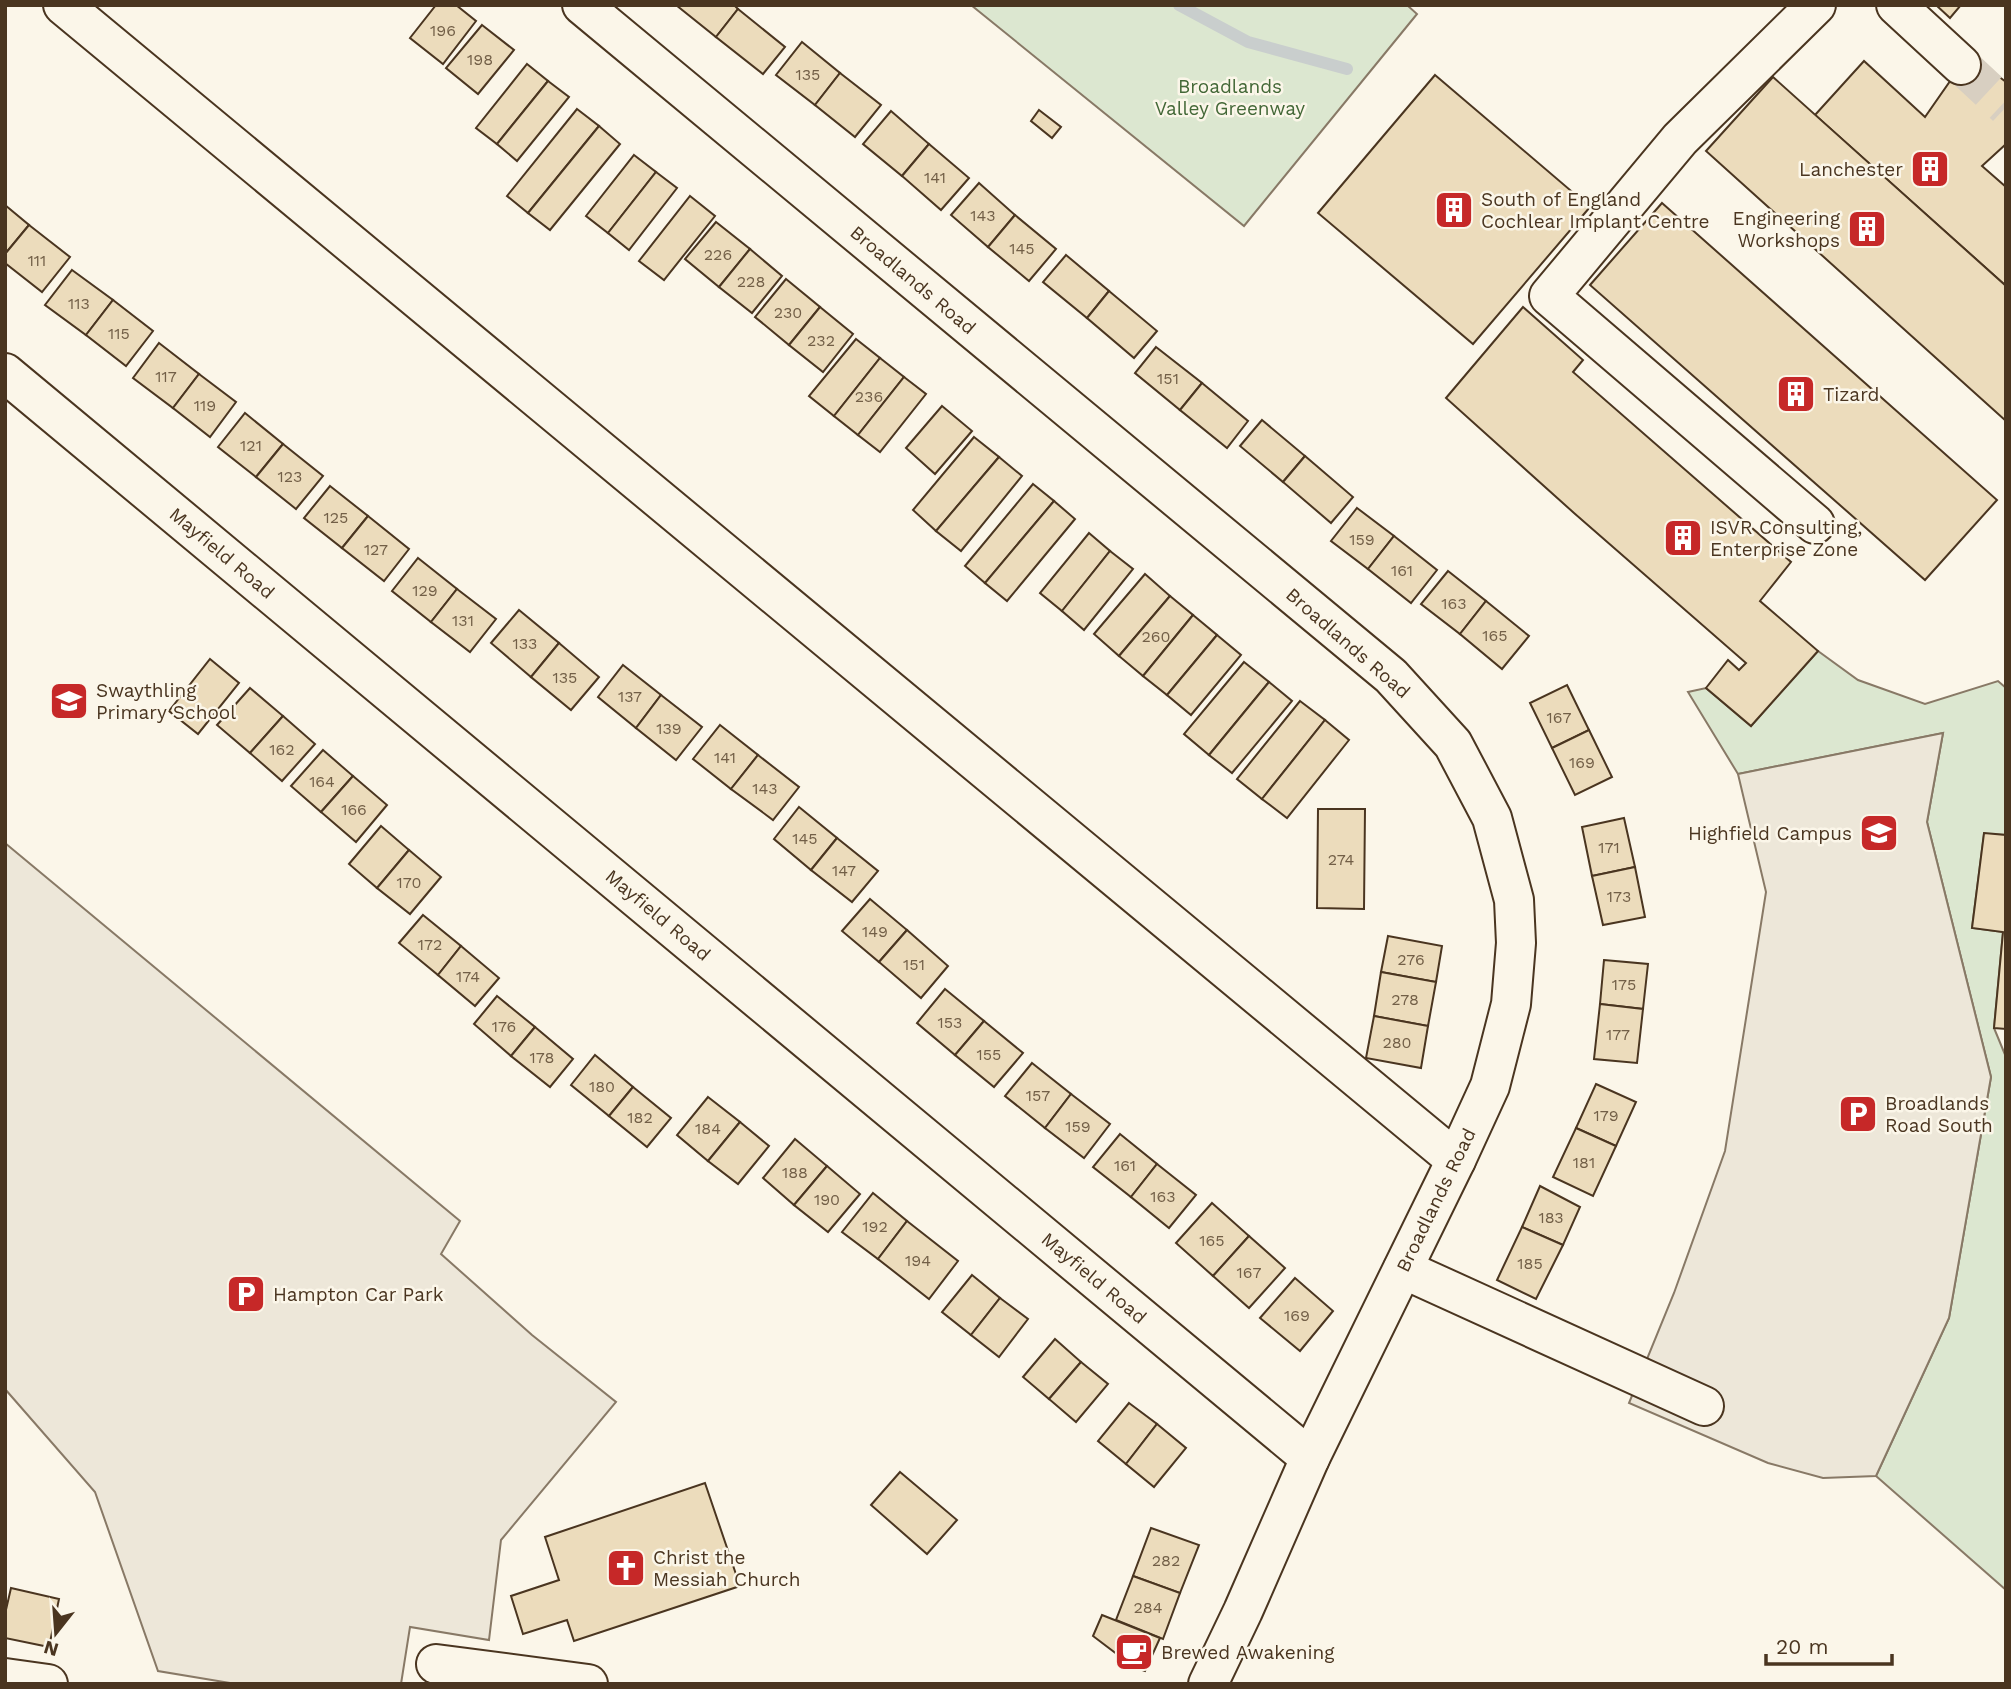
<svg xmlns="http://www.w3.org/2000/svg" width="2011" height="1689" font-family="'Work Sans',sans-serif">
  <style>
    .green { fill: #dce7d0; stroke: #887966; stroke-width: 2 }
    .parking { fill: #ede7d9; stroke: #887966; stroke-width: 2 }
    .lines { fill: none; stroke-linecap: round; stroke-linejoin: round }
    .stream { stroke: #c9cecd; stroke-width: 12 }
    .building { fill: #ecdcbc; stroke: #4a3520; stroke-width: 2 }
    .minor-tunnel { stroke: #d8cfc1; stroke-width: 38; stroke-dasharray: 38 19; stroke-linecap: butt }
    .minor-casing { stroke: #4a3520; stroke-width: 42 }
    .minor { stroke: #fbf6e9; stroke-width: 38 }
    .labels { text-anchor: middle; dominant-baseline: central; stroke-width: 5; stroke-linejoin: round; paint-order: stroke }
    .number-label { font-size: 16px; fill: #725f47 }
    .park-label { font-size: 19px; fill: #436837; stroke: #fbf6e9 }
    .poi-label { font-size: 19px; fill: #4a3520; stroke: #fbf6e9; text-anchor: start }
    .street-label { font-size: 19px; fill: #4a3520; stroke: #fbf6e9 }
  </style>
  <rect width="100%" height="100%" fill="#fbf6e9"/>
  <g class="green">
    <polygon points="971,5 1407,5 1417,14 1244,226"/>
    <polygon points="1818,651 1858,680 1925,704 1998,681 2006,688 2006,835 1984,834 1972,928 2003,932 1994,1028 2006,1057 2006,1590 1876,1476 1949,1318 1991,1077 1927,822 1943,733 1738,774 1688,692 1706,688 1751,726"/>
  </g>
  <g class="parking">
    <polygon points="1943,733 1927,822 1991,1077 1949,1318 1876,1476 1823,1478 1768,1463 1629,1403 1674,1293 1725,1151 1766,892 1738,774"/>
    <polygon points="5,843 460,1221 441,1254 532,1335 616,1402 501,1540 489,1640 410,1627 401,1684 236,1684 158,1671 95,1492 5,1389"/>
  </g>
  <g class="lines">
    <polyline class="stream" points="1179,5 1248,42 1347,69"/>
  </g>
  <g class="building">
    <polygon points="436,5 456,5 476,21 443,64 410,38"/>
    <polygon points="676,5 734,5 738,9 716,37"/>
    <polygon points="1936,5 1961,5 1950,18"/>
    <polygon points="738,9 785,47 763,74 716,37"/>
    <polygon points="482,25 514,50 478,94 446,68"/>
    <polygon points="802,42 840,73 815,105 776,75"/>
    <polygon points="1969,54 2006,82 2006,144 1982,166 2006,187 2006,286 1815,115 1864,61 1925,117"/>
    <polygon points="527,64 548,81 497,144 476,128"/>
    <polygon points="840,73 881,105 855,137 815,105"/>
    <polygon points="1435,75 1590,207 1473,344 1318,213"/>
    <polygon points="1773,77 2006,286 2006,421 1706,151"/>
    <polygon points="548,81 569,97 517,161 497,144"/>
    <polygon points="577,109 599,126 528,213 507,196"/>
    <polygon points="1039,110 1061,127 1052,138 1031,121"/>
    <polygon points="891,111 929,144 902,176 863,144"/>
    <polygon points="599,126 620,144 550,230 528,213"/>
    <polygon points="929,144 969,178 941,210 902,176"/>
    <polygon points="634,155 656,172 608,233 586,216"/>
    <polygon points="656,172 677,188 629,250 608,233"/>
    <polygon points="979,183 1015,215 988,247 951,215"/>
    <polygon points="690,196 715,216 664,280 639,261"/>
    <polygon points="1662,203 1997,500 1925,580 1590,285"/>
    <polygon points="5,205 29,225 5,254"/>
    <polygon points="1015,215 1056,249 1029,281 988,247"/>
    <polygon points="716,222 750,249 719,287 685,259"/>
    <polygon points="29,225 70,257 42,292 5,263 5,254"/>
    <polygon points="750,249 782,276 752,313 719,287"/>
    <polygon points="1066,255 1109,291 1087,318 1043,282"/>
    <polygon points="72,270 113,300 86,335 45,305"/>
    <polygon points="786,279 820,307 789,345 755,317"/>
    <polygon points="1109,291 1157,331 1134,358 1087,318"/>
    <polygon points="113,300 153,331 126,366 86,335"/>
    <polygon points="820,307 853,334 823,372 789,345"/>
    <polygon points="1523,307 1583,360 1573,372 1791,562 1760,601 1818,651 1751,726 1706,688 1728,660 1739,670 1746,663 1574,513 1446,398"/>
    <polygon points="856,339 880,358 834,416 809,396"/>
    <polygon points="159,343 199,374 173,408 133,378"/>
    <polygon points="1156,347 1202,383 1180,410 1135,373"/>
    <polygon points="880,358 904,377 858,435 834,416"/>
    <polygon points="199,374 236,402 210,437 173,408"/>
    <polygon points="904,377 926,394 880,452 858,435"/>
    <polygon points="1202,383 1248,421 1227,448 1180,410"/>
    <polygon points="942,406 972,431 935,474 906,448"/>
    <polygon points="245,413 283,444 256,477 218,447"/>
    <polygon points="1262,420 1305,456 1283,482 1240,446"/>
    <polygon points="974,437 999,457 936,531 913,510"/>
    <polygon points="283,444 323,476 296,509 256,477"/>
    <polygon points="1305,456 1353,497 1331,523 1283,482"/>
    <polygon points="999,457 1022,476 961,551 936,531"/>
    <polygon points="1033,484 1054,501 985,583 965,566"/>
    <polygon points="330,486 368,516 342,548 304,518"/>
    <polygon points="1054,501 1075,519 1007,601 985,583"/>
    <polygon points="1357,508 1394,536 1368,569 1331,541"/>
    <polygon points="368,516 409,549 384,581 342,548"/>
    <polygon points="1089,533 1110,551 1062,611 1040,593"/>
    <polygon points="1394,536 1437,570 1411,603 1368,569"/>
    <polygon points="1110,551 1133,569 1084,630 1062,611"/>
    <polygon points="418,558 457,589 431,622 392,591"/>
    <polygon points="1448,571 1486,601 1460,634 1421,604"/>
    <polygon points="1145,574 1170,596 1119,656 1094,634"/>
    <polygon points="457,589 496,619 470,652 431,622"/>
    <polygon points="1170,596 1193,615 1143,676 1119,656"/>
    <polygon points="1486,601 1529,636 1502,669 1460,634"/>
    <polygon points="519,610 559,643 531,677 491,643"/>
    <polygon points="1193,615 1217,635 1167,695 1143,676"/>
    <polygon points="1217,635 1241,655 1191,715 1167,695"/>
    <polygon points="559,643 599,677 571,710 531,677"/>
    <polygon points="210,659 239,683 198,734 169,711"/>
    <polygon points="1244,662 1269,682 1209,755 1184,734"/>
    <polygon points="623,665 661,695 636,728 598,697"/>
    <polygon points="1269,682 1292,701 1232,773 1209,755"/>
    <polygon points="1567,685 1589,730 1552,748 1530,703"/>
    <polygon points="250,688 283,716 250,753 217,725"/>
    <polygon points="661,695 702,727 676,760 636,728"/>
    <polygon points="1300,701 1325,720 1262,799 1237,779"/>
    <polygon points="283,716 315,744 282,781 250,753"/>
    <polygon points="1325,720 1349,740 1287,818 1262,799"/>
    <polygon points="720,725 758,755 731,789 693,759"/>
    <polygon points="1589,730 1612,777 1575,795 1552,748"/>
    <polygon points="323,750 353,776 321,812 291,786"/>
    <polygon points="758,755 799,787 773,820 731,789"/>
    <polygon points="353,776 387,805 356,842 321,812"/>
    <polygon points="799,807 837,838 811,870 774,839"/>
    <polygon points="1318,809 1365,809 1364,909 1317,908"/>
    <polygon points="1624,818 1635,867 1592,876 1582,827"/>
    <polygon points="381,826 409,850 377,888 349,864"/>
    <polygon points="1984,833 2006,835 2006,1029 1994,1028 2003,932 1972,928"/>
    <polygon points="837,838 878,871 852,902 811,870"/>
    <polygon points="409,850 441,877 410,914 377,888"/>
    <polygon points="1635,867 1645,917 1603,925 1592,876"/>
    <polygon points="870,899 907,930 879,962 842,931"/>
    <polygon points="423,915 461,946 438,975 399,943"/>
    <polygon points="907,930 948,966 921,998 879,962"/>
    <polygon points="1388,936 1442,946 1436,982 1381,972"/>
    <polygon points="461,946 499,978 475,1006 438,975"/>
    <polygon points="1604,960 1648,964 1643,1009 1600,1004"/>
    <polygon points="1381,972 1436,982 1428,1026 1374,1016"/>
    <polygon points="945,989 984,1021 955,1055 917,1023"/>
    <polygon points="497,996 535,1027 511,1056 474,1024"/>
    <polygon points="1600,1004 1643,1009 1637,1063 1594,1059"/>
    <polygon points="1374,1016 1428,1026 1421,1068 1366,1058"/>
    <polygon points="984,1021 1023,1053 994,1087 955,1055"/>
    <polygon points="535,1027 573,1059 550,1087 511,1056"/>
    <polygon points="595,1055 633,1087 609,1116 571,1085"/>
    <polygon points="1032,1063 1071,1094 1045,1128 1005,1096"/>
    <polygon points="1596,1084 1636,1102 1616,1146 1576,1128"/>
    <polygon points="633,1087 671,1118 647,1147 609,1116"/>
    <polygon points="1071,1094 1110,1124 1084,1158 1045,1128"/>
    <polygon points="708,1097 740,1122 708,1161 677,1135"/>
    <polygon points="740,1122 769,1146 738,1184 708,1161"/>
    <polygon points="1576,1128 1616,1146 1593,1196 1553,1177"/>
    <polygon points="1120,1134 1157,1164 1131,1197 1093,1167"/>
    <polygon points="795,1139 827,1166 794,1205 763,1178"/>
    <polygon points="1157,1164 1196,1195 1169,1228 1131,1197"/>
    <polygon points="827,1166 860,1194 828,1232 794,1205"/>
    <polygon points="1540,1186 1580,1207 1563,1245 1522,1227"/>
    <polygon points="873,1193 907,1221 878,1259 842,1232"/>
    <polygon points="1212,1203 1249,1236 1213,1276 1176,1243"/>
    <polygon points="907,1221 958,1261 929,1299 878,1259"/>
    <polygon points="1522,1227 1563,1245 1536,1299 1497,1280"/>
    <polygon points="1249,1236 1285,1268 1249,1308 1213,1276"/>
    <polygon points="972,1275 1000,1298 971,1335 942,1312"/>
    <polygon points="1295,1278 1333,1311 1300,1351 1260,1318"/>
    <polygon points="1000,1298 1028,1319 999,1357 971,1335"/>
    <polygon points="1055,1339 1081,1362 1049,1399 1023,1377"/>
    <polygon points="1081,1362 1108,1384 1076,1422 1049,1399"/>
    <polygon points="1129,1403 1157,1424 1126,1464 1098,1441"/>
    <polygon points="1157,1424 1186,1448 1154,1487 1126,1464"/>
    <polygon points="900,1472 957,1520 927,1554 871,1505"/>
    <polygon points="705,1483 740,1586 574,1641 567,1620 523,1634 511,1596 559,1580 545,1537"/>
    <polygon points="1151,1528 1199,1545 1180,1593 1133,1576"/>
    <polygon points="1133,1576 1180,1593 1163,1639 1116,1620"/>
    <polygon points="11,1588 59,1599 49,1647 5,1638 5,1614"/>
    <polygon points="1102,1615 1160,1638 1145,1671 1134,1667 1093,1636"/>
  </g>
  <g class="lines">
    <polyline class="minor-tunnel" points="1961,65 2006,107"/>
    <g class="minor-casing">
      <g id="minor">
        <polyline points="63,5 1456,1160"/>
        <polyline points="582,5 1391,676 1453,744 1492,818 1514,900 1516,943 1511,1004 1490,1086 1456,1160 1310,1458 1243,1611 1208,1684"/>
        <polyline points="1896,5 1961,65"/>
        <polyline points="5,373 1310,1458"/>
        <polyline points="1815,524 1549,296 1680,139 1816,5"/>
        <polyline points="1403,1269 1704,1406"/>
        <polyline points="436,1664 588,1684"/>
        <polyline points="5,1678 48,1684"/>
      </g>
    </g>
    <use href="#minor" class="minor"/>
  </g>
  <defs>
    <g id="building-square" transform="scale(2.0125)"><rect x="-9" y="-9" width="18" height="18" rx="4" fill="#c62828" stroke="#fbf6e9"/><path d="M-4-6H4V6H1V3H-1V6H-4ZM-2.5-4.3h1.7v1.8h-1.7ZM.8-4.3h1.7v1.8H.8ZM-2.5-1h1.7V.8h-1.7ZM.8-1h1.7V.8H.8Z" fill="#fff"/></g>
    <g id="school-square" transform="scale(2.0125)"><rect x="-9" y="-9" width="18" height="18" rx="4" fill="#c62828" stroke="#fbf6e9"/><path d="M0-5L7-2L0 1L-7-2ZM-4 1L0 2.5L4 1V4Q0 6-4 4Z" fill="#fff"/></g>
    <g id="university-square" transform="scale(2.0125)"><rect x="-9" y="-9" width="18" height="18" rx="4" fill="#c62828" stroke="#fbf6e9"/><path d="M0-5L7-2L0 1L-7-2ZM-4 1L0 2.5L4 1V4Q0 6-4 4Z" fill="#fff"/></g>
    <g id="parking-square" transform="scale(2.0125)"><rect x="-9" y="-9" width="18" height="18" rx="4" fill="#c62828" stroke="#fbf6e9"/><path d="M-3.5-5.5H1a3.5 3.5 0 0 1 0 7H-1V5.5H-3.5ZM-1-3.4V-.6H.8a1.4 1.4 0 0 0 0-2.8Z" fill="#fff"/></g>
    <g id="church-square" transform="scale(2.0125)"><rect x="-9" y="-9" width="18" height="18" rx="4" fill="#c62828" stroke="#fbf6e9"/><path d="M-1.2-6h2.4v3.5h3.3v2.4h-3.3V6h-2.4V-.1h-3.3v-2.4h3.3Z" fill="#fff"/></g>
    <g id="cafe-square" transform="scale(2.0125)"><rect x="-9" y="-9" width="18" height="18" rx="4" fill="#c62828" stroke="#fbf6e9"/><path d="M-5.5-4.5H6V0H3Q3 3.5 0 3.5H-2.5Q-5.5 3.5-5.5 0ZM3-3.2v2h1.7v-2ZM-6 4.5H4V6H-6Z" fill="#fff"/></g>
  </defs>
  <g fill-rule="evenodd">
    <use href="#building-square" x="1930" y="169"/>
    <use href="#building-square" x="1454" y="210"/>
    <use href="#building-square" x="1867" y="229"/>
    <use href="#building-square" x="1796" y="394"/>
    <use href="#building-square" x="1683" y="538"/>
    <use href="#school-square" x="69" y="701"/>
    <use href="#university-square" x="1879" y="833"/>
    <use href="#parking-square" x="1858" y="1114"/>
    <use href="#parking-square" x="246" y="1294"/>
    <use href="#church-square" x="626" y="1568"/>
    <use href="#cafe-square" x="1134" y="1652"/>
  </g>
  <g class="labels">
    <g class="number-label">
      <text x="443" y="30">196</text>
      <text x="480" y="59">198</text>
      <text x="808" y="74">135</text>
      <text x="935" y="177">141</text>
      <text x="983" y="215">143</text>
      <text x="1022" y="248">145</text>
      <text x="718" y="254">226</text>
      <text x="37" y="260">111</text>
      <text x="751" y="281">228</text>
      <text x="79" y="303">113</text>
      <text x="788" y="312">230</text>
      <text x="119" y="333">115</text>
      <text x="821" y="340">232</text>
      <text x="166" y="376">117</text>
      <text x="1168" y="378">151</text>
      <text x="869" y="396">236</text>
      <text x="205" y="405">119</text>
      <text x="251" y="445">121</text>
      <text x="290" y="476">123</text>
      <text x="336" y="517">125</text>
      <text x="1362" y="539">159</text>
      <text x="376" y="549">127</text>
      <text x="1402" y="570">161</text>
      <text x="425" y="590">129</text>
      <text x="1454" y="603">163</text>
      <text x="463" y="620">131</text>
      <text x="1495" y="635">165</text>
      <text x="1156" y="636">260</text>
      <text x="525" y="643">133</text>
      <text x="565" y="677">135</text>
      <text x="630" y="696">137</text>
      <text x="1559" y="717">167</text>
      <text x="669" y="728">139</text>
      <text x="282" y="749">162</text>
      <text x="725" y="757">141</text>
      <text x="1582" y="762">169</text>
      <text x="322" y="781">164</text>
      <text x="765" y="788">143</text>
      <text x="354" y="809">166</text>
      <text x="805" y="838">145</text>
      <text x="1609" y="847">171</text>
      <text x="1341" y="859">274</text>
      <text x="844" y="870">147</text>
      <text x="409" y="882">170</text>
      <text x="1619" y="896">173</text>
      <text x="875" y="931">149</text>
      <text x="430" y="944">172</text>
      <text x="1411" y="959">276</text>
      <text x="914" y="964">151</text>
      <text x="468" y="976">174</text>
      <text x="1624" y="984">175</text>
      <text x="1405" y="999">278</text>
      <text x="950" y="1022">153</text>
      <text x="504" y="1026">176</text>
      <text x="1618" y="1034">177</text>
      <text x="1397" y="1042">280</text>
      <text x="989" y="1054">155</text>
      <text x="542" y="1057">178</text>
      <text x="602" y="1086">180</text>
      <text x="1038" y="1095">157</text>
      <text x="1606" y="1115">179</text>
      <text x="640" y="1117">182</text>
      <text x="1078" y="1126">159</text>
      <text x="708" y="1128">184</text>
      <text x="1584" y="1162">181</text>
      <text x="1125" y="1165">161</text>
      <text x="795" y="1172">188</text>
      <text x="1163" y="1196">163</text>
      <text x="827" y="1199">190</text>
      <text x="1551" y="1217">183</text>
      <text x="875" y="1226">192</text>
      <text x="1212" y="1240">165</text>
      <text x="918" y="1260">194</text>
      <text x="1530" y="1263">185</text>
      <text x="1249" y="1272">167</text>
      <text x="1297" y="1315">169</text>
      <text x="1166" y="1560">282</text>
      <text x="1148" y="1607">284</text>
    </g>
    <g class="park-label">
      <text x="1230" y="86">Broadlands<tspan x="1230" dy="22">Valley Greenway</tspan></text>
    </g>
    <g class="poi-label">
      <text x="1903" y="169" text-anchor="end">Lanchester</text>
      <text x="1481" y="199">South of England<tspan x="1481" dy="22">Cochlear Implant Centre</tspan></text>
      <text x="1840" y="218" text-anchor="end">Engineering<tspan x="1840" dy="22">Workshops</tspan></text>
      <text x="1823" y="394">Tizard</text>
      <text x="1710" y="527">ISVR Consulting,<tspan x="1710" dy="22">Enterprise Zone</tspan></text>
      <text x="96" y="690">Swaythling<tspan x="96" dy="22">Primary School</tspan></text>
      <text x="1852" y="833" text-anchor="end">Highfield Campus</text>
      <text x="1885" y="1103">Broadlands<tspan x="1885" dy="22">Road South</tspan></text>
      <text x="273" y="1294">Hampton Car Park</text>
      <text x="653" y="1557">Christ the<tspan x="653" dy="22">Messiah Church</tspan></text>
      <text x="1161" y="1652">Brewed Awakening</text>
    </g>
    <g class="street-label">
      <text transform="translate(913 280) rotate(40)">Broadlands Road</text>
      <text transform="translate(222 553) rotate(40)">Mayfield Road</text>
      <text transform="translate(1348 643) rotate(41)">Broadlands Road</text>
      <text transform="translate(658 915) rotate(40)">Mayfield Road</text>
      <text transform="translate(1436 1200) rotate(-64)">Broadlands Road</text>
      <text transform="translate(1094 1278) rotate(40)">Mayfield Road</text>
    </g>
  </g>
  <rect width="2011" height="1689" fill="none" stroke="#4a3520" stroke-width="14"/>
  <g transform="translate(56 1633) rotate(197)" stroke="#fbf6e9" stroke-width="5" paint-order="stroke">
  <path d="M0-5L12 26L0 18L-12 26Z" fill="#4a3520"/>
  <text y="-10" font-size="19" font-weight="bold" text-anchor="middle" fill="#4a3520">N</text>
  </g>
  <path d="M1766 1654v10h126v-10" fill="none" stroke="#4a3520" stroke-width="3.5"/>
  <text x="1776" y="1654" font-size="21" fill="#4a3520" stroke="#fbf6e9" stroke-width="5" paint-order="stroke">20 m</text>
</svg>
